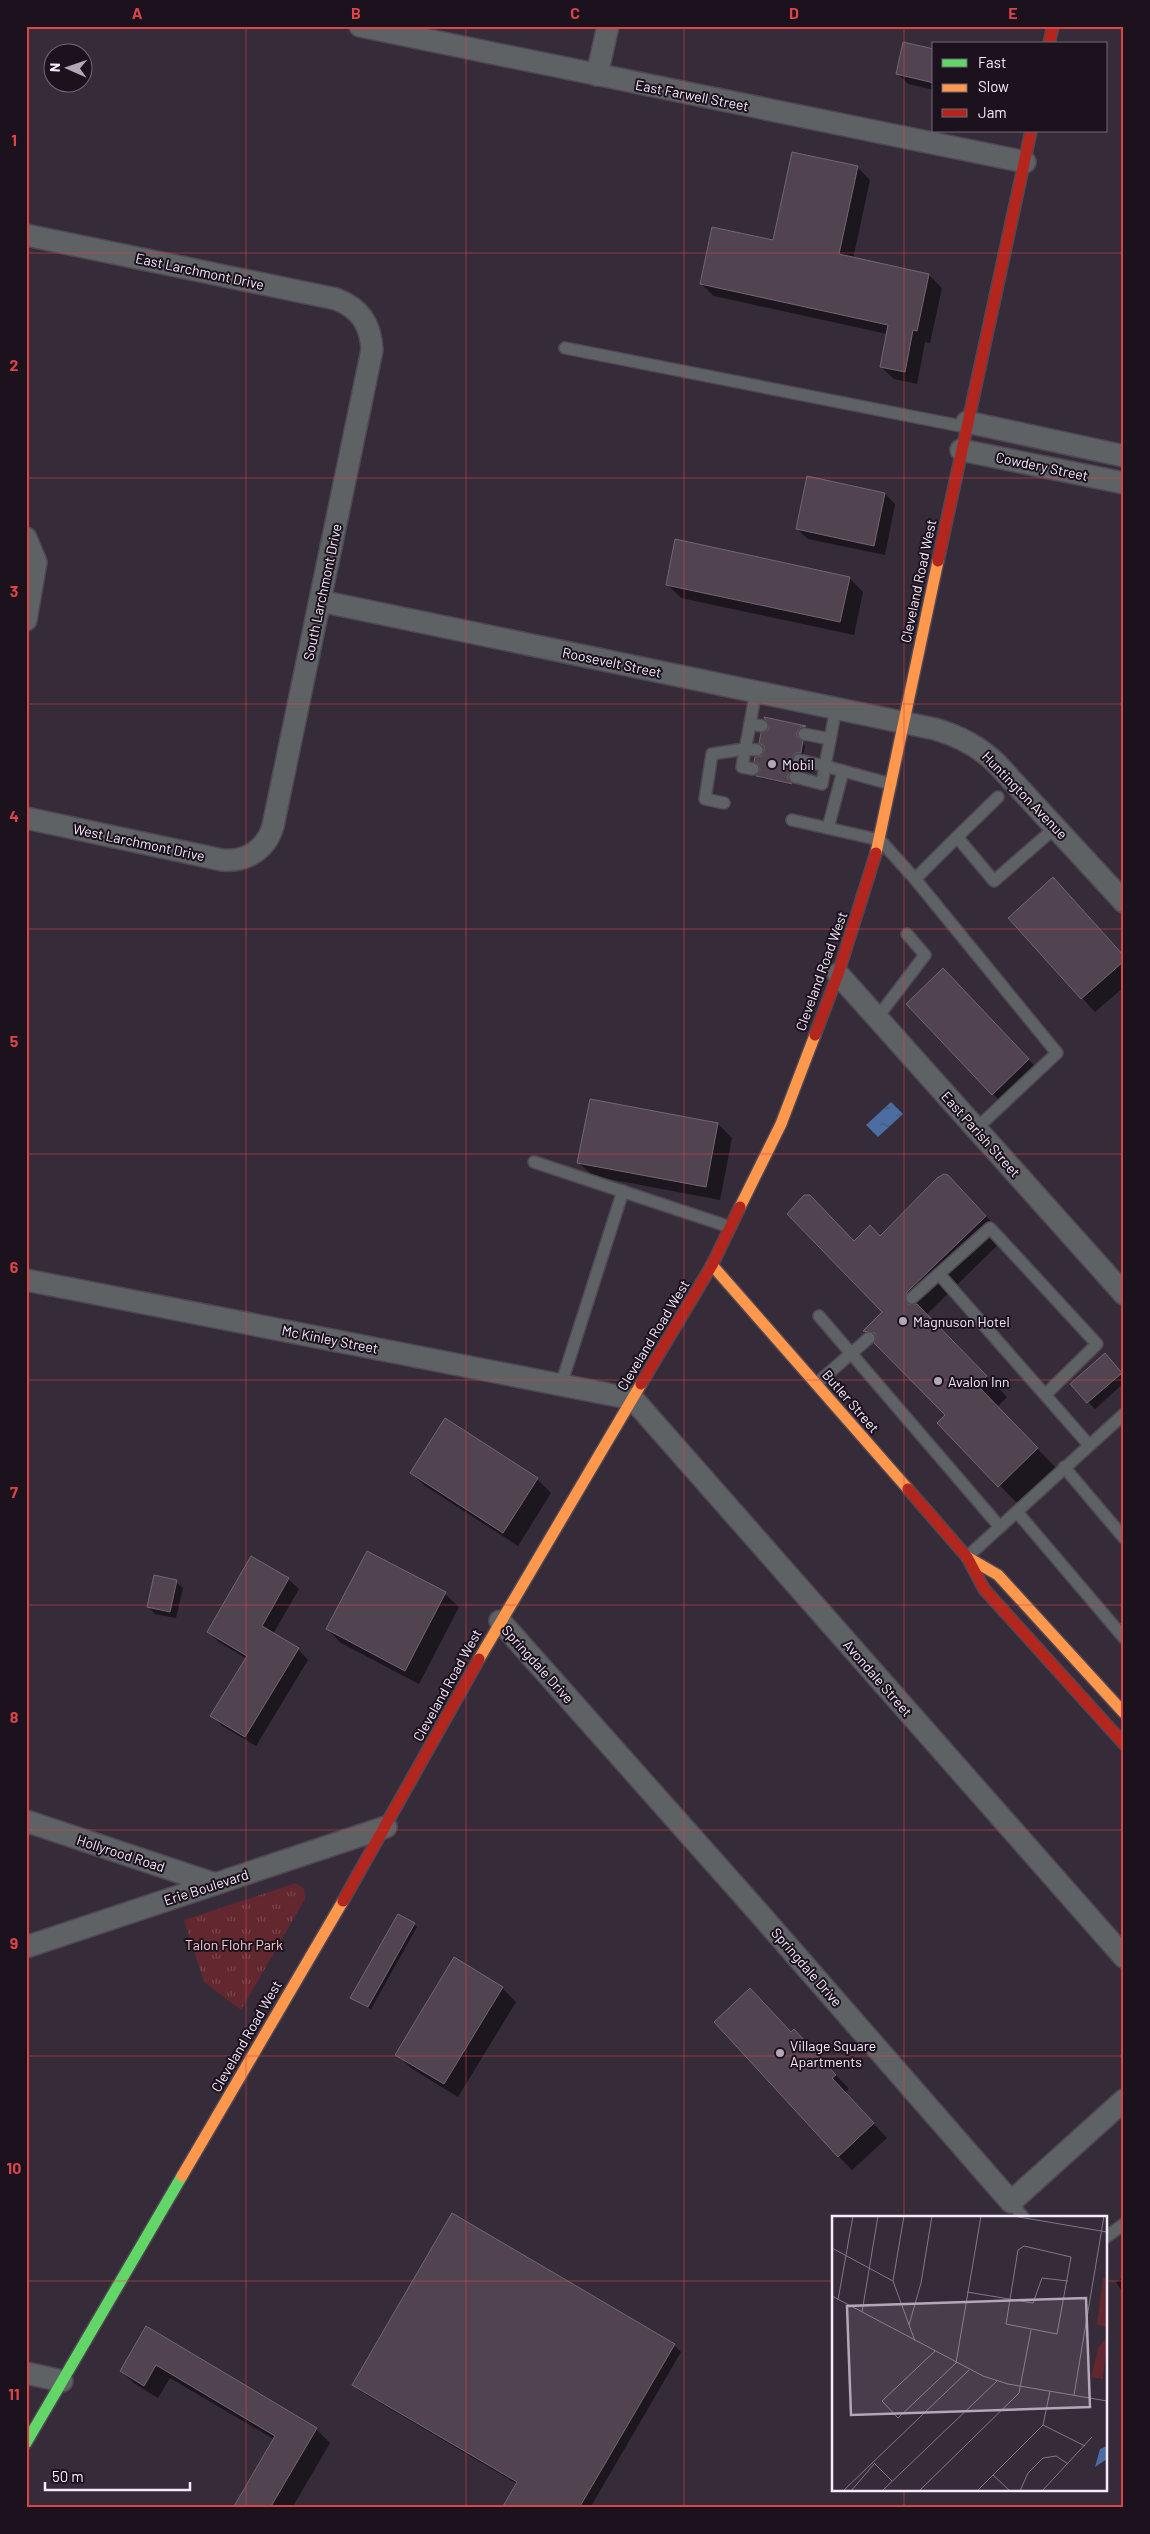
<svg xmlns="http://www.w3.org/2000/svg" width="1150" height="2534" font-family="Barlow,sans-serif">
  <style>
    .grass { fill: url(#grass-tufts) }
    .water { fill: url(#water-ripples) }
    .shadow { fill: #0007 }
    .building { fill: #524351; stroke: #726672 }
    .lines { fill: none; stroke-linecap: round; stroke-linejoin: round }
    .lane-casing { stroke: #4f4753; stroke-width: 14 }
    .street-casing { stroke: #4f4753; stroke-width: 24 }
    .fast-casing { stroke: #4f4753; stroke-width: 14 }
    .slow-casing { stroke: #4f4753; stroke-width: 14 }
    .jam-casing { stroke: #4f4753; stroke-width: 14 }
    .lane { stroke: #5e6264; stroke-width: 11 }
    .street { stroke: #5e6264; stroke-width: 21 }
    .fast { stroke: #63d668; stroke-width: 11 }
    .slow { stroke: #ff974d; stroke-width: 11 }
    .jam { stroke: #b3261e; stroke-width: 11 }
    .grid { fill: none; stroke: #db4548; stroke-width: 1; stroke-opacity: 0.55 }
    .poi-dot { fill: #b3a7b8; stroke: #1b121e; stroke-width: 2 }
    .labels { text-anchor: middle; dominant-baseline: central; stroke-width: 4; stroke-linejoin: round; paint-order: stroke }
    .street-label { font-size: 14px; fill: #f7eafc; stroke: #1b121e }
    .poi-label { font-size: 14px; fill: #f7eafc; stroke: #1b121e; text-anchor: start }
    .park-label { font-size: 14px; fill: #f9cccd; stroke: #1b121e }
    .inset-road { fill: none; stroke: #837787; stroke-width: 1 }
    .view { fill: #b3a7b8; fill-opacity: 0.15; stroke: #b3a7b8; stroke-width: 2.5 }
    .inset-edge { fill: none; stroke: #f7eafc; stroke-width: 2.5 }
    .neatline { fill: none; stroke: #db4548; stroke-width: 2 }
    .grid-label { font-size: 16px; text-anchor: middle; font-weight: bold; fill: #db4548 }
  </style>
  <defs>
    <pattern id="grass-tufts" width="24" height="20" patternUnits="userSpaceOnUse" patternTransform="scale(1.25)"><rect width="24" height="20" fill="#63272f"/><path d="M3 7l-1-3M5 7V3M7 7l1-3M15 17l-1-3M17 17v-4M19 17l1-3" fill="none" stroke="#7a464e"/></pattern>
    <pattern id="water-ripples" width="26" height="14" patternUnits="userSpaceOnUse" patternTransform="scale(1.25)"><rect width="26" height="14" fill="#4b6da1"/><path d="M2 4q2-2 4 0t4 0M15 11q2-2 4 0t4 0" fill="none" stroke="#4a5872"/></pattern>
  </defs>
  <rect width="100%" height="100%" fill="#352b39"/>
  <polygon class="grass" points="296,1883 304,1889 305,1899 241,2010 204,1982 184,1920"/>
  <polygon class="water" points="891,1102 903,1114 878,1137 866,1125"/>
  <g class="shadow">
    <polygon points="934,50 934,90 908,84 898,74"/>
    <polygon points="857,167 870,180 853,259 929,275 942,288 930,343 925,342 917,384 894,379 881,367 887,334 714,296 701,284 774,242"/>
    <polygon points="885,494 895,504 885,555 808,539 797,529"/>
    <polygon points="849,578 863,592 854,635 681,598 667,584"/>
    <polygon points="767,719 807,729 799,735 800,740 805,746 803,755 794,761 795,766 799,771 790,778 792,785 760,778 758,776 762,770 761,758 766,751 760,742 771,727"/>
    <polygon points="1010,918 1124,957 1124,987 1095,1012"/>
    <polygon points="957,984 1042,1074 1007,1108 993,1094"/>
    <polygon points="718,1124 732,1138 720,1200 593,1176 579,1163"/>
    <polygon points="948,1176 1006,1237 926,1315 1007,1397 997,1407 1057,1469 1020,1506 938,1423 946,1415 864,1331 884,1312 854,1242 881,1238"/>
    <polygon points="1112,1362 1124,1376 1124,1383 1095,1409 1088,1402"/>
    <polygon points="411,1473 537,1479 551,1493 518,1546 425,1486"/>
    <polygon points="367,1552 445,1594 459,1607 419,1684 341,1643 327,1629"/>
    <polygon points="288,1579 299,1589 273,1634 298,1649 308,1660 256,1746 222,1726 212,1715 247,1659 219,1642 208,1632"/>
    <polygon points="176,1582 183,1588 176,1618 155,1614 149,1607"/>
    <polygon points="414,1924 417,1927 371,2009 355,2000"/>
    <polygon points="502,1988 516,2002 458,2097 411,2068 397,2054"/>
    <polygon points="791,2034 808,2045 849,2089 845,2093 887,2138 852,2170 838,2156"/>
    <polygon points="1124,2277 1124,2294 1116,2282"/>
    <polygon points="146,2328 316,2429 330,2443 292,2508 242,2508 275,2440 170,2378 158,2398 135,2384 121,2371"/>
    <polygon points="674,2345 681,2352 590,2508 503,2508 517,2484 360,2391 353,2385"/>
  </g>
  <g class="building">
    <polygon points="903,42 934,49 934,83 896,74"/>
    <polygon points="792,152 858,166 839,254 929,274 917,331 913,330 905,372 880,367 888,325 700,284 712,227 773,240"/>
    <polygon points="807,476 885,493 874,546 796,529"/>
    <polygon points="675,539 850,577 840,622 666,585"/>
    <polygon points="764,717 806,726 801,727 797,732 797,737 803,741 801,753 796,753 792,758 792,763 797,767 788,775 788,779 792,784 756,776 760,770 758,764 754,762 755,757 761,756 764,751 764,746 759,743 761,733 767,731 769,727"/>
    <polygon points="1053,877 1124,956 1124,961 1081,999 1008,918"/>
    <polygon points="943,968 1029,1059 992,1095 906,1004"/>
    <polygon points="590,1099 718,1123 706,1187 577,1163"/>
    <polygon points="944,1174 948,1175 986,1216 907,1292 905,1299 909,1305 917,1304 987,1376 978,1386 1038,1448 998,1487 937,1423 945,1415 874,1343 875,1333 863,1331 882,1312 787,1214 804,1195 810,1195 854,1241 870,1225 880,1236 937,1178"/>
    <polygon points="1105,1353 1122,1373 1087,1403 1070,1384"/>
    <polygon points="445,1418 538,1478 503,1533 410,1473"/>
    <polygon points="367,1551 446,1592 405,1671 326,1629"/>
    <polygon points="251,1556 289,1578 262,1626 299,1648 245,1737 210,1716 247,1656 207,1632"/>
    <polygon points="154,1575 177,1580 170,1612 147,1607"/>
    <polygon points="398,1914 415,1923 368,2007 350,1998"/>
    <polygon points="454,1957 503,1987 444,2084 395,2055"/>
    <polygon points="750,1988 791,2032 794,2029 836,2075 832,2078 874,2123 838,2157 714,2022"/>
    <polygon points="452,2213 675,2344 579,2508 502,2508 517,2482 352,2385"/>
    <polygon points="146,2326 317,2428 270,2508 233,2508 275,2436 156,2365 144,2386 120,2371"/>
  </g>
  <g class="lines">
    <g class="lane-casing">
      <g id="lane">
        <polyline points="565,348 966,427"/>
        <polyline points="836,708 825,766 891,784"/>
        <polyline points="750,724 762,726"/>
        <polyline points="804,734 830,739"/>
        <polyline points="753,769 742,767 756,691"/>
        <polyline points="795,777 822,784 825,766 799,760"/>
        <polyline points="724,803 705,799 712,754 744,749 757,750"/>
        <polyline points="792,820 880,840 915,879 1057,1053 977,1128"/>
        <polyline points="828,828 843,771"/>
        <polyline points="957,837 998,797"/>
        <polyline points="915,879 957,837 994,881 1056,827"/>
        <polyline points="877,1018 925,955 907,934"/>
        <polyline points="534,1162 730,1227"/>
        <polyline points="939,1274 1089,1445"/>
        <polyline points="912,1298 990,1228 1097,1344 1046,1394"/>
        <polyline points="819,1316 1000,1527"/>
        <polyline points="816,1384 869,1338"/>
        <polyline points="561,1385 623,1191"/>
        <polyline points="1064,1467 1124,1538"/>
        <polyline points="1017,1512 1124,1638"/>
        <polyline points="967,1557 1124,1414"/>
        <polyline points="1011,2202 1024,2218"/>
        <polyline points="1106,2237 1124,2224"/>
      </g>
    </g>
    <g class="street-casing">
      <g id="street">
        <polyline points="360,26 1025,162"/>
        <polyline points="597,75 608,26"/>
        <path d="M26,235L336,299C360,308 371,325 372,350L273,826C266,850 246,862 222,860L26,818"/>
        <polyline points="967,422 1124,456"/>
        <polyline points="961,450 1124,483"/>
        <polyline points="26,538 36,562 26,620"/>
        <path d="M320,601L935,729C959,736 979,746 997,764L1124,902"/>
        <polyline points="838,974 1124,1294"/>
        <polyline points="26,1280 633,1399 1124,1957"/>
        <polyline points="500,1621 759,1913 1011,2202 1124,2100"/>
        <polyline points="26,1821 215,1884"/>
        <polyline points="26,1947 386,1827"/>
        <polyline points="26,2373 62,2381"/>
      </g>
    </g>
    <g class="fast-casing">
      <polyline id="fast" points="26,2443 182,2176"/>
    </g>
    <g class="slow-casing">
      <g id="slow">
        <polyline points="876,853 938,561"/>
        <polyline points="740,1207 781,1124 815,1035"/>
        <polyline points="712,1265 908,1489"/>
        <polyline points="967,1557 998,1575 1124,1713"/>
        <polyline points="479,1659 641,1384"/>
        <polyline points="182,2176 343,1901"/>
      </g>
    </g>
    <g class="jam-casing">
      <g id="jam">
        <polyline points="1049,44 1053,26"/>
        <polyline points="938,561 1031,131"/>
        <polyline points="815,1035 838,974 876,853"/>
        <polyline points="641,1384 712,1265 740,1207"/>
        <polyline points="908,1489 967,1557 984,1589 1124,1744"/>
        <polyline points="343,1901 479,1659"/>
      </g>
    </g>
    <use href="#lane" class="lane"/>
    <use href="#street" class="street"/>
    <use href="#fast" class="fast"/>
    <use href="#slow" class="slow"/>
    <use href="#jam" class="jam"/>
  </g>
  <path class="grid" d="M246,26V2508M466,26V2508M684,26V2508M904,26V2218M26,253H1124M26,478H1124M26,704H1124M26,929H1124M26,1154H1124M26,1380H1124M26,1605H1124M26,1830H1124M26,2056H1124M26,2281H834M1106,2281H1124M904,2490V2508"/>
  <g class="poi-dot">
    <circle cx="772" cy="764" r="5"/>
    <circle cx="903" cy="1321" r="5"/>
    <circle cx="938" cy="1381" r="5"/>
    <circle cx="780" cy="2053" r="5"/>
  </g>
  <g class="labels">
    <g class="street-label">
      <text transform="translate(692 95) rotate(11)">East Farwell Street</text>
      <text transform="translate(200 271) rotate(12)">East Larchmont Drive</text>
      <text transform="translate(1042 466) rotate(12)">Cowdery Street</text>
      <text transform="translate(918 581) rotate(-78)">Cleveland Road West</text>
      <text transform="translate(322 592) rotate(-78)">South Larchmont Drive</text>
      <text transform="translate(612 662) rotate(12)">Roosevelt Street</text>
      <text transform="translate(1025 795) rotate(46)">Huntington Avenue</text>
      <text transform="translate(139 842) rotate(12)">West Larchmont Drive</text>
      <text transform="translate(821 971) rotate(-70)">Cleveland Road West</text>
      <text transform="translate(981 1134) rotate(48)">East Parish Street</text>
      <text transform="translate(653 1335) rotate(-59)">Cleveland Road West</text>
      <text transform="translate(330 1339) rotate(11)">Mc Kinley Street</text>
      <text transform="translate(851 1401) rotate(49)">Butler Street</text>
      <text transform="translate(538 1664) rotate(48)">Springdale Drive</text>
      <text transform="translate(878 1678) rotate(49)">Avondale Street</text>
      <text transform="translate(447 1685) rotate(-61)">Cleveland Road West</text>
      <text transform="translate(121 1853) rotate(18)">Hollyrood Road</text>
      <text transform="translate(206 1887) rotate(-18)">Erie Boulevard</text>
      <text transform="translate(807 1967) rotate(49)">Springdale Drive</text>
      <text transform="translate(246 2036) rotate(-60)">Cleveland Road West</text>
    </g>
    <g class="poi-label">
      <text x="782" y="764">Mobil</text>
      <text x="913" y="1321">Magnuson Hotel</text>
      <text x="948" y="1381">Avalon Inn</text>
      <text x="790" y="2045">Village Square<tspan x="790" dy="16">Apartments</tspan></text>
    </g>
    <g class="park-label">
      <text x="234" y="1944">Talon Flohr Park</text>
    </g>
  </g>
  <g transform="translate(832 2216)">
    <rect width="275" height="275" fill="#352b39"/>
    <path d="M275,61V112L265,108L271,62ZM275,121L271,163L259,161L266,132Z" fill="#63272f"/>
    <path d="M275,230V243L263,251L268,233Z" fill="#4b6da1"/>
    <path class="inset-road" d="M181,0L275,16M192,30L239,41L225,118L174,108L186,34ZM0,32L61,65L83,125M61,65L72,0M135,76L201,87L210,62L236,65M0,80L151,160L176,168L275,185M6,84L21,0M30,96L46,0M77,109L89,67L100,0M103,135L50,185L66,202L124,147L149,0M242,179L272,0M211,209L253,230M42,247L60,265M161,259L178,275M11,275L137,154M19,275L43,247M50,275L165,165M87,275L187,177L199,114M145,275L211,209L218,175M188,275L196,257L211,242L224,240L236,248M210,275L260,221"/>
    <path class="view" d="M254,82L258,191L19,199L15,90Z"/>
    <rect width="275" height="275" class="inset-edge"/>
  </g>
  <rect width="1150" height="2534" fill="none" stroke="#1b121e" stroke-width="55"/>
  <rect x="932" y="42" width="175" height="90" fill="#1b121e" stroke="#736877"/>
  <rect x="942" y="59" width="25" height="8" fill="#63d668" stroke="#736877"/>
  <text x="978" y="68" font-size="15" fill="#f7eafc">Fast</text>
  <rect x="942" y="84" width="25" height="8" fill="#ff974d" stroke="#736877"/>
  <text x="978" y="92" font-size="15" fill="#f7eafc">Slow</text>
  <rect x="942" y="109" width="25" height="8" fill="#b3261e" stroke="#736877"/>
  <text x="978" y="118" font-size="15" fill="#f7eafc">Jam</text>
  <g transform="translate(68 68) rotate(272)"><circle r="24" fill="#1b121e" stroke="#736877"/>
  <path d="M0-4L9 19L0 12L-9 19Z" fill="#b3a7b8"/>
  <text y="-8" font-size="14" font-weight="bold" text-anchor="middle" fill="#f7eafc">N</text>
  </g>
  <path d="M45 2482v8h145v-8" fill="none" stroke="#f7eafc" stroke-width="2.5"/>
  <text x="52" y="2482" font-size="15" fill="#f7eafc" stroke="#1b121e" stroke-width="4" paint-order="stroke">50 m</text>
  <rect x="28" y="28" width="1094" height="2478" class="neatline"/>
  <g class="grid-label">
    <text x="137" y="19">A</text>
    <text x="356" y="19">B</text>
    <text x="575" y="19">C</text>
    <text x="794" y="19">D</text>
    <text x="1013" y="19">E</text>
    <text x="14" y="146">1</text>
    <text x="14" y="371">2</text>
    <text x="14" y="597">3</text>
    <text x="14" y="822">4</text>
    <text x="14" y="1047">5</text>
    <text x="14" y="1273">6</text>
    <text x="14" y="1498">7</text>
    <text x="14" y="1723">8</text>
    <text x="14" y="1949">9</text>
    <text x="14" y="2174">10</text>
    <text x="14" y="2400">11</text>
  </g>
</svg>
